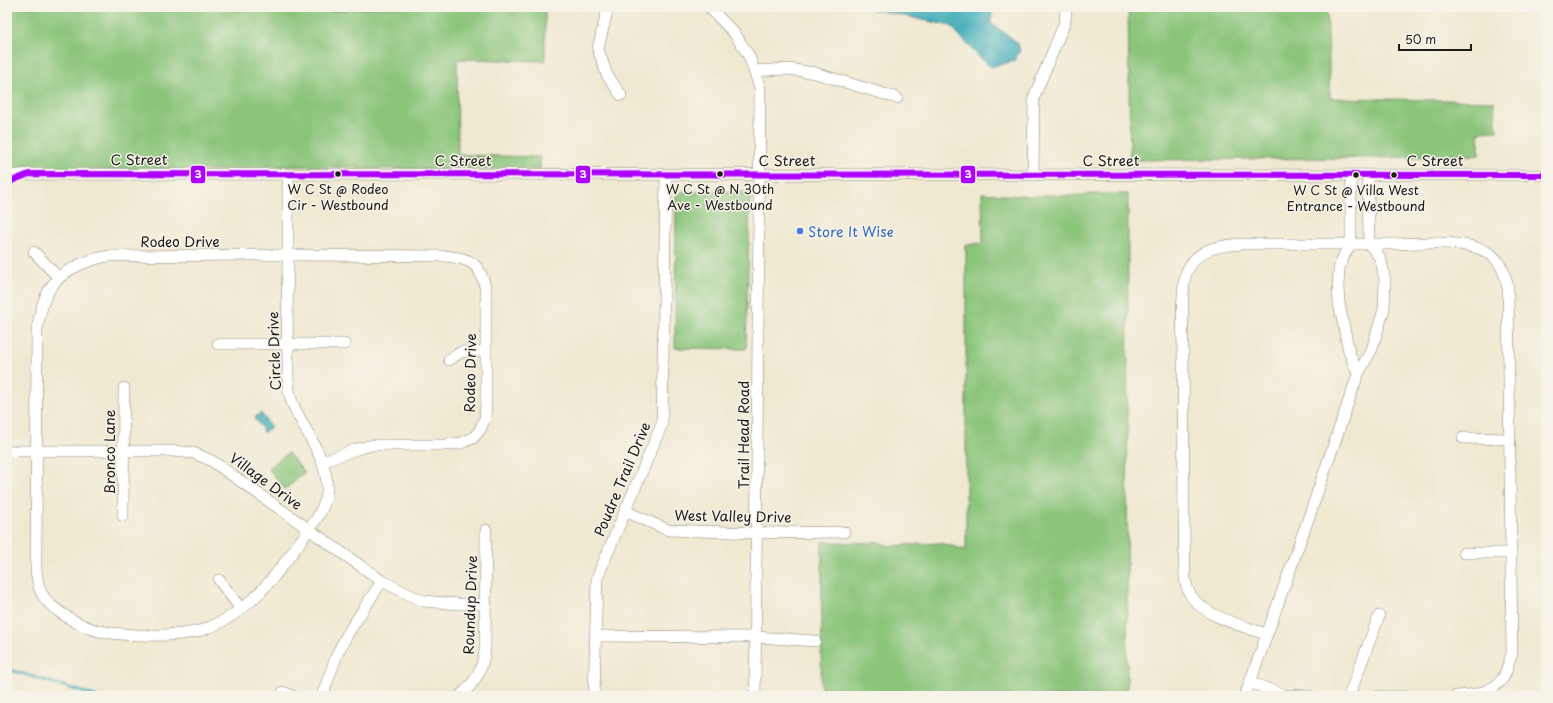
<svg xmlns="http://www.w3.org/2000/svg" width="1553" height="703" font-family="'Playpen Sans',sans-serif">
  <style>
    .green { fill: #8ac57a; stroke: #53704b }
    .water { fill: #3aaab8; stroke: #2b636a }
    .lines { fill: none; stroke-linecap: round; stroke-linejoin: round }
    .stream { stroke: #3aaab8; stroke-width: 3 }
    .minor-casing { stroke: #868276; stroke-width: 12 }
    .minor { stroke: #fff; stroke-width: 11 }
    .bus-1-casing { stroke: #f7f3e8; stroke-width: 9 }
    .bus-1 { stroke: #ae00ff; stroke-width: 6 }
    .bus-dot { fill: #1c1c1c; stroke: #f7f3e8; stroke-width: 1.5 }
    .shop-dot { fill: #3f7fe0; stroke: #f7f3e8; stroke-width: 1.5 }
    .labels { text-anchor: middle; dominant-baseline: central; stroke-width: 3; stroke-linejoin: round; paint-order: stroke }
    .bus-label { font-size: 13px; fill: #1c1c1c; stroke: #f7f3e8 }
    .street-label { font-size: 14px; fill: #1c1c1c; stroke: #f7f3e8 }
    .shop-label { font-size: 14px; fill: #366cbe; stroke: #f7f3e8; text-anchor: start }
    .line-badge { stroke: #f7f3e8; stroke-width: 1.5 }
    .badge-label { font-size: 11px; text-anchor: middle; font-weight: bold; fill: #fff }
  </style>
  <rect width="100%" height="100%" fill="#f7f3e8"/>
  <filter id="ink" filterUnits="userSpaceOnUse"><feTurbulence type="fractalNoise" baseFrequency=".025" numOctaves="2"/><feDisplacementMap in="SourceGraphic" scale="8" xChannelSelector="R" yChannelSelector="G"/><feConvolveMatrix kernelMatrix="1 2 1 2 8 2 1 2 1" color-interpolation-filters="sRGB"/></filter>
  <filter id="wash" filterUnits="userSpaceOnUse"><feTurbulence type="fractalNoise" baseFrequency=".012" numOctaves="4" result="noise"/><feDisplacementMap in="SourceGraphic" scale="16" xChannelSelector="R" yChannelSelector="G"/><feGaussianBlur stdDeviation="0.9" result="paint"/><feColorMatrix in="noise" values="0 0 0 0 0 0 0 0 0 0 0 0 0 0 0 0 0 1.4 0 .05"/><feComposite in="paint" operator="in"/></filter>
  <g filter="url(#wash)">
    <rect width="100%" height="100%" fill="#f0e9d1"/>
    <g class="green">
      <polygon points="7,7 222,7 236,10 332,11 378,7 545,7 545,61 457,59 458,155 540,157 540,169 357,169 357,167 268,166 268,170 119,170 13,168 7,165"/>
      <polygon points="1128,7 1327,7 1330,98 1494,101 1497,131 1479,132 1479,155 1374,158 1130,160"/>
      <polygon points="681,192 745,192 750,196 746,349 675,348 676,196"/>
      <polygon points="982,193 1016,196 1022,195 1025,196 1041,196 1045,195 1070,196 1088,194 1128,194 1127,696 821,696 822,542 872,543 875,541 889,546 940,543 966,550 966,245 983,243"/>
      <polygon points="288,453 305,473 285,489 268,468"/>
    </g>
    <g class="water">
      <polygon points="222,7 378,7 332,11 236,10"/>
      <polygon points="861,7 993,7 991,23 1018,43 1020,51 1014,61 991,67 977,55 951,26"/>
      <polygon points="261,413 271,427 263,433 262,431 263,430 254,418"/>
    </g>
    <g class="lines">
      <polyline class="stream" points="7,669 96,696"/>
    </g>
  </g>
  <g filter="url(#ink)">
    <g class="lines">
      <g class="minor-casing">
        <g id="minor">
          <polyline points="608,7 598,49 607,75 621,95"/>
          <polyline points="709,7 735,34 749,56 760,88 755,696"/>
          <polyline points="754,71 788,69 815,73 897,98"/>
          <path d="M288,175V264C287,297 287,329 288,362C288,375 287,389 292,402C304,432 333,464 326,498C322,513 311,527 302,539C276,576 249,613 205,629C181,638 124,636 99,631C82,627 50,610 42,594C38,587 37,578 36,570L37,330C42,298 49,278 81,264C91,260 99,257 110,256L274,255H298L444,256C471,258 480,263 486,290V403L485,418L480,430L473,438L461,443L447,445H373L357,449L322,462"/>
          <polyline points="1033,175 1034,97 1065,22 1066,7"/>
          <polyline points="7,176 29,174 1546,175"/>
          <polyline points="1351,176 1351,244 1344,255 1339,269 1338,287 1339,303 1349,352 1358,374"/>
          <polyline points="34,252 58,277"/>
          <polyline points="218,344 344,344"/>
          <polyline points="449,360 461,352 486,351"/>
          <polyline points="1463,438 1510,439"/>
          <polyline points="7,451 172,451 194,453 212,461 382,581 416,598 424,601 458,604 486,604"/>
          <polyline points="625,511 668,530 757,533 844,532"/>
          <polyline points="123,516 124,388"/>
          <polyline points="1464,553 1511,553"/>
          <polyline points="219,580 241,609"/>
          <path d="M1266,634C1243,626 1202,616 1190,594C1187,589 1186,583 1185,579C1183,504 1184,430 1183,356C1183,336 1180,288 1187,271C1199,247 1218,246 1241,244C1289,244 1337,244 1385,244C1413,244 1462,238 1487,252C1501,260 1505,274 1508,288L1512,654C1509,661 1507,671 1503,678C1493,693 1471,695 1456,696"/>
          <polyline points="596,636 756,637 815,641"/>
          <polyline points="1250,682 1284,695 1310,696"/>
          <polyline points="283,692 293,696"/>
          <polyline points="322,696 338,652 348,633 382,581"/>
          <path d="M460,696C476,681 481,673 485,651L486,530"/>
          <polyline points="594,696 597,578 662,424 666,175"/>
          <polyline points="1245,696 1311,511 1358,374 1372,349 1384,309 1385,281 1382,265 1380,258 1369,243 1368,176"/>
          <polyline points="1349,696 1379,616"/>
          <polyline points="1379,696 1405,696"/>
        </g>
      </g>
      <use href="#minor" class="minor"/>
      <g class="bus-1-casing">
        <polyline id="bus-1" points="7,183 29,174 1546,175"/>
      </g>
      <use href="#bus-1" class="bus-1"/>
    </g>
  </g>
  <g class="bus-dot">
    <circle cx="338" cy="174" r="3.5"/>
    <circle cx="720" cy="174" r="3.5"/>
    <circle cx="1356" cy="175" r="3.5"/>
    <circle cx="1394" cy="175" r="3.5"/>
  </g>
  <circle class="shop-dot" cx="800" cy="231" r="4"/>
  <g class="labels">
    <g class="bus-label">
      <text x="338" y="188">W C St @ Rodeo<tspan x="338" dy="16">Cir - Westbound</tspan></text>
      <text x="720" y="188">W C St @ N 30th<tspan x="720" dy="16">Ave - Westbound</tspan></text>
      <text x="1356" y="189">W C St @ Villa West<tspan x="1356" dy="16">Entrance - Westbound</tspan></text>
    </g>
    <g class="street-label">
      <text x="139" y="159">C Street</text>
      <text x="463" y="160">C Street</text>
      <text x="787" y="160">C Street</text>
      <text x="1111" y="160">C Street</text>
      <text x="1435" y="160">C Street</text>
      <text x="180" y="241">Rodeo Drive</text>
      <text transform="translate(274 351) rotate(-92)">Circle Drive</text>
      <text transform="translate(470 373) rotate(-89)">Rodeo Drive</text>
      <text transform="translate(743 435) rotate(-90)">Trail Head Road</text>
      <text transform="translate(109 452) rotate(-90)">Bronco Lane</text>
      <text transform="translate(622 479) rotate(-67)">Poudre Trail Drive</text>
      <text transform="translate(266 481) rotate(36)">Village Drive</text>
      <text transform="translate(733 516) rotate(1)">West Valley Drive</text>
      <text transform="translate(470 605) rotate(-88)">Roundup Drive</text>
    </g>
    <g class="shop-label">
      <text x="808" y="231">Store It Wise</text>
    </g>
  </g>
  <g class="line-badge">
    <rect x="190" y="165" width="16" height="19" rx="4" fill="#ae00ff"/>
    <rect x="575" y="165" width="16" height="19" rx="4" fill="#ae00ff"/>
    <rect x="960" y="165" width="16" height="19" rx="4" fill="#ae00ff"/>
  </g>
  <g class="badge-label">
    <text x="198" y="178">3</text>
    <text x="583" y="178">3</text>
    <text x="968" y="178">3</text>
  </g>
  <rect width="1553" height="703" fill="none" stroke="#f7f3e8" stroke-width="24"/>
  <path d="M1399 44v6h72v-6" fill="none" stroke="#1c1c1c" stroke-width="2"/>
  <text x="1405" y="44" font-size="12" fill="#1c1c1c" stroke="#f7f3e8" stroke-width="3" paint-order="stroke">50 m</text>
</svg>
